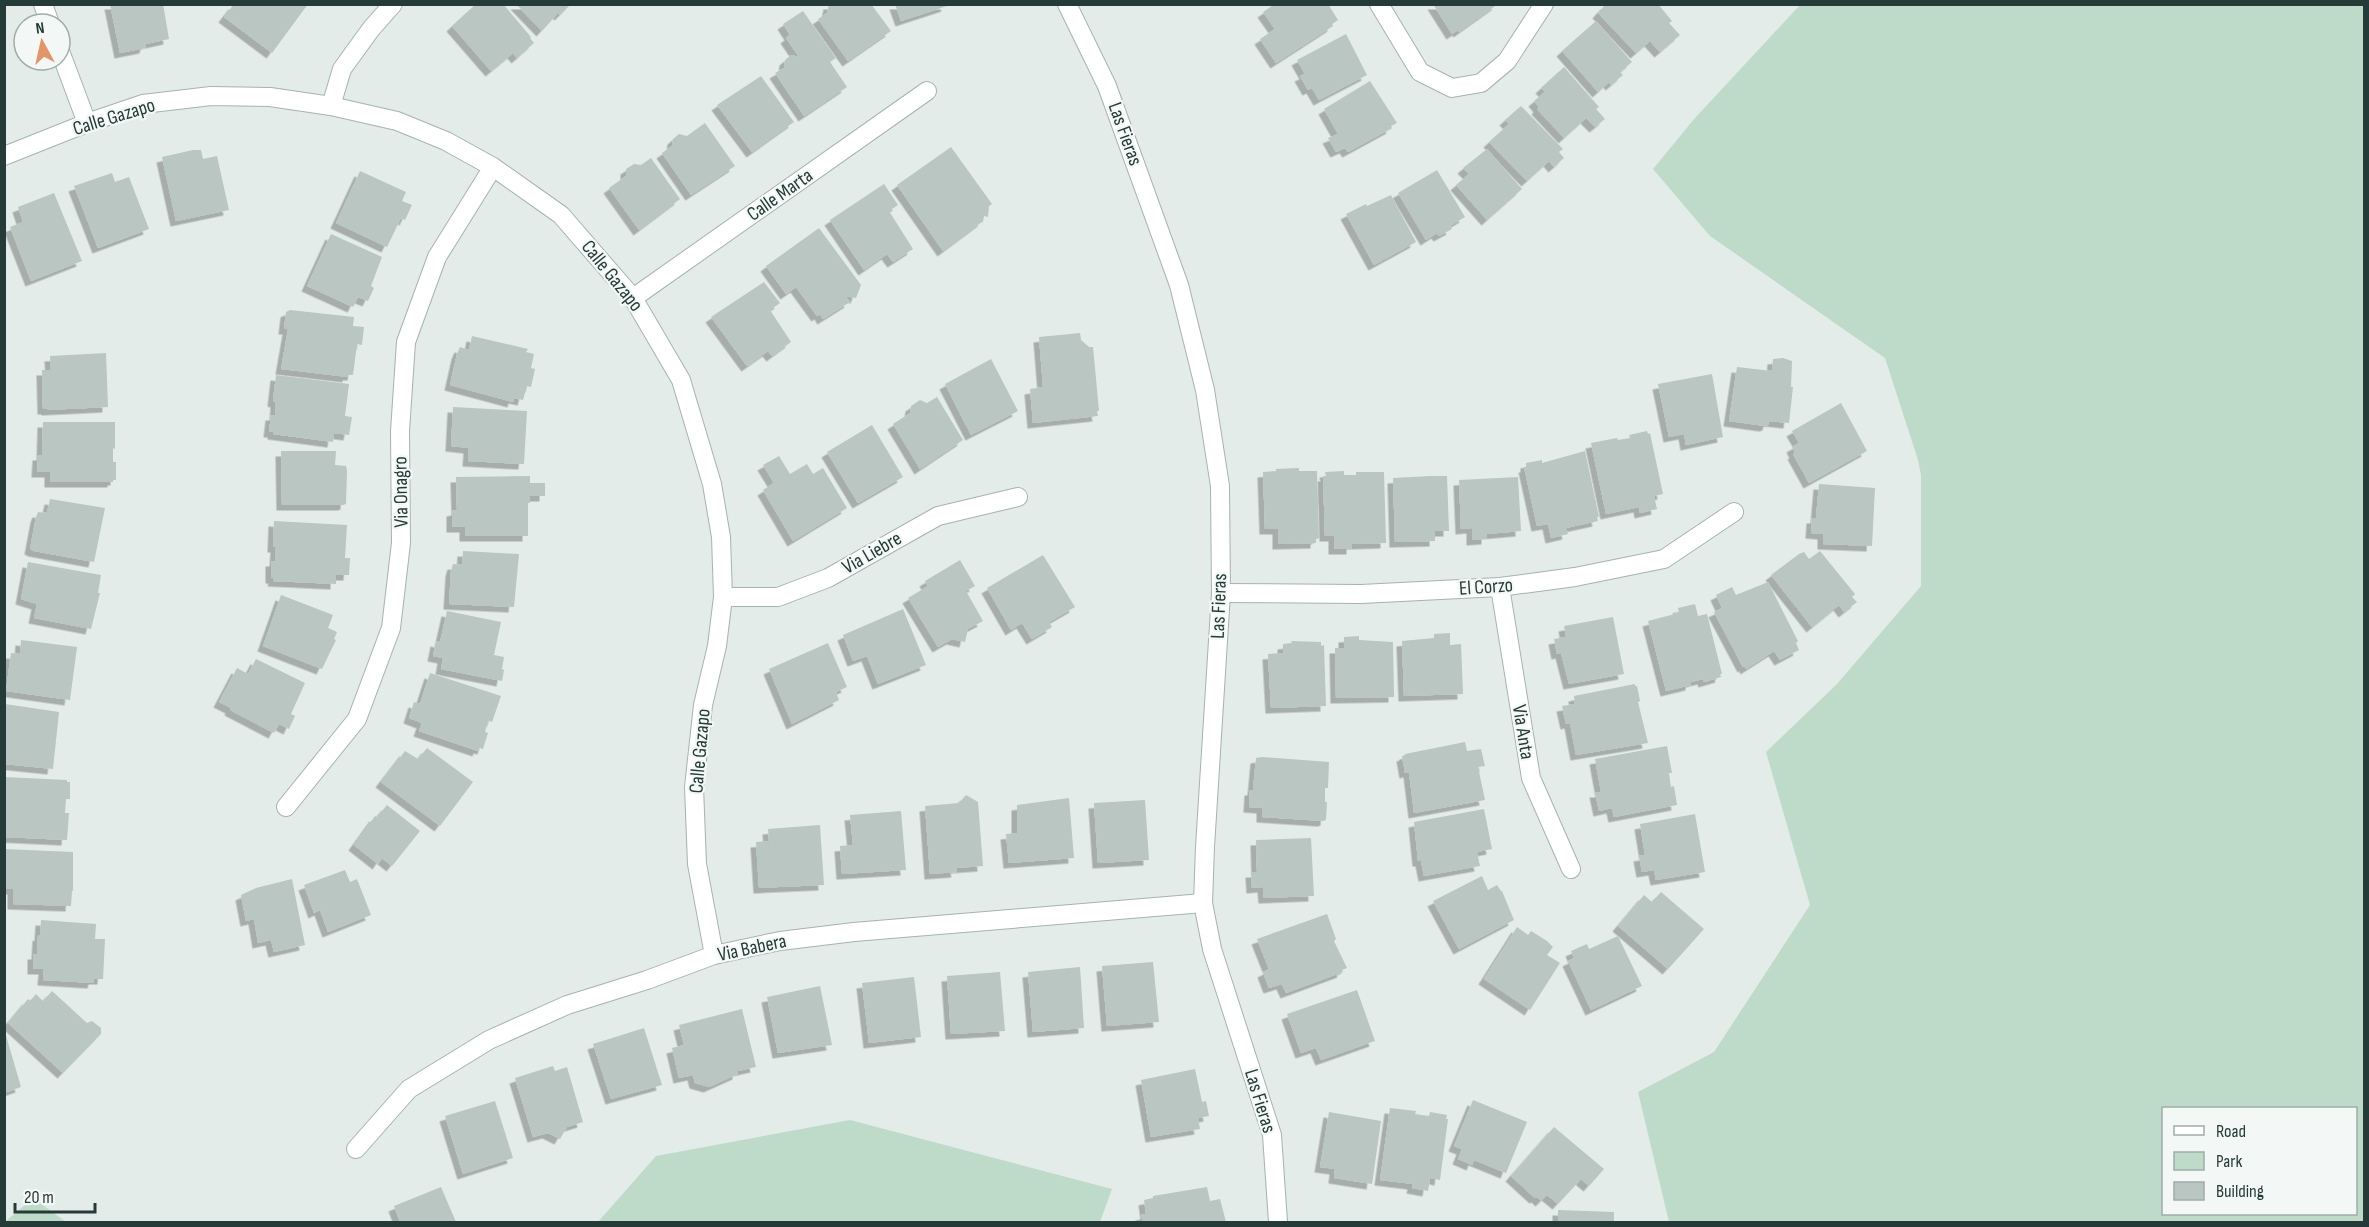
<svg xmlns="http://www.w3.org/2000/svg" width="2369" height="1227" font-family="'Sofia Sans Condensed',sans-serif">
  <style>
    .green { fill: #bedbc9; fill-rule: evenodd }
    .building { fill: #b9c6c2; filter: url(#shadow) }
    .lines { fill: none; stroke-linecap: round; stroke-linejoin: round }
    .street-casing { stroke: #a6b3b0; stroke-width: 20 }
    .street { stroke: #fff; stroke-width: 18 }
    .labels { text-anchor: middle; dominant-baseline: central; stroke-width: 4.5; stroke-linejoin: round; paint-order: stroke }
    .street-label { font-size: 20px; fill: #243b38; stroke: #f3f8f6 }
  </style>
  <defs>
    <filter id="shadow"><feDropShadow dx="-5.5" dy="5.5" stdDeviation="0" flood-color="#0004"/></filter>
  </defs>
  <rect width="100%" height="100%" fill="#e3ece9"/>
  <g class="green">
    <path d="M1800,5H2364V1222H1669L1638,1092L1714,1052L1810,905L1766,752L1837,684L1921,586V475L1918,460L1885,358L1710,236L1653,169L1695,118ZM2164,1108H2356V1214H2164Z"/>
    <polygon points="850,1120 1112,1189 1100,1222 598,1222 656,1156"/>
    <polygon points="33,1198 66,1222 5,1222"/>
  </g>
  <g class="building">
    <polygon points="110,4 163,4 169,39 146,44 145,48 120,53"/>
    <polygon points="234,4 308,4 272,53 224,17"/>
    <polygon points="476,4 503,4 531,37 530,38 534,43 517,58 513,53 491,71 452,26"/>
    <polygon points="516,4 571,4 560,15 558,13 542,31"/>
    <polygon points="829,4 871,4 891,31 848,61 818,19 827,13"/>
    <polygon points="895,4 946,4 947,6 901,21"/>
    <polygon points="1275,4 1328,4 1338,20 1332,24 1333,26 1276,63 1260,39 1275,29 1263,12"/>
    <polygon points="1433,4 1498,4 1459,32 1458,30 1452,34"/>
    <polygon points="1606,4 1658,4 1672,21 1669,23 1680,35 1660,52 1650,41 1636,53 1598,13"/>
    <polygon points="803,11 836,58 830,62 847,87 804,116 775,73 784,68 785,60 791,55 799,57 786,38 790,35 783,24"/>
    <polygon points="1596,21 1632,62 1620,72 1623,75 1611,85 1609,82 1598,92 1562,51"/>
    <polygon points="1346,34 1367,75 1319,100 1312,88 1308,90 1300,76 1305,74 1297,60"/>
    <polygon points="1564,67 1599,107 1596,109 1605,119 1595,127 1586,118 1564,138 1537,109 1539,107 1534,101 1545,92 1541,88"/>
    <polygon points="761,76 794,122 752,152 717,105"/>
    <polygon points="1370,81 1397,123 1391,126 1392,128 1348,152 1345,148 1336,152 1328,138 1338,134 1324,109"/>
    <polygon points="1521,106 1563,149 1559,152 1564,158 1554,167 1549,161 1527,181 1489,142 1509,124 1505,120"/>
    <polygon points="705,123 735,166 691,195 662,153 672,146 673,139 679,134 687,136"/>
    <polygon points="951,147 992,204 989,206 988,217 984,216 983,221 943,251 897,185"/>
    <polygon points="1487,149 1522,189 1487,220 1456,185 1469,174 1463,168"/>
    <polygon points="193,150 201,150 203,159 217,156 229,210 176,221 162,157"/>
    <polygon points="651,158 680,199 639,230 609,188 626,176 626,169 634,164 641,165"/>
    <polygon points="1437,170 1465,217 1450,226 1452,229 1439,236 1437,233 1426,240 1398,193"/>
    <polygon points="360,171 406,192 402,201 412,205 405,220 401,218 387,247 336,223"/>
    <polygon points="112,173 115,182 129,177 149,229 98,248 74,186"/>
    <polygon points="884,184 898,205 889,211 913,249 893,262 887,254 864,270 830,220"/>
    <polygon points="54,193 82,261 31,281 10,227 23,222 18,207"/>
    <polygon points="1391,195 1416,242 1374,265 1346,214 1366,204 1367,206"/>
    <polygon points="819,228 861,285 856,298 845,296 850,302 823,319 820,314 817,316 796,287 786,294 766,266"/>
    <polygon points="331,234 382,257 371,286 374,288 368,301 358,297 353,307 307,286"/>
    <polygon points="764,282 780,303 770,310 791,342 772,356 768,351 747,366 711,317"/>
    <polygon points="290,310 354,317 353,326 364,327 362,345 357,344 353,375 348,375 348,377 281,369 288,329 284,329 286,312"/>
    <polygon points="1080,333 1081,340 1089,347 1093,347 1099,411 1097,411 1098,416 1033,423 1030,389 1043,387 1039,337"/>
    <polygon points="472,336 528,349 526,352 534,354 531,368 535,369 531,387 527,386 523,400 514,398 513,402 450,385 457,354 460,347 469,350"/>
    <polygon points="106,353 108,407 47,410 47,409 43,409 42,370 51,370 50,356"/>
    <polygon points="1783,358 1792,361 1791,387 1793,387 1789,423 1769,421 1768,425 1765,426 1729,421 1737,367 1772,371 1773,359"/>
    <polygon points="991,359 1018,411 971,435 945,384"/>
    <polygon points="1712,374 1723,437 1686,445 1684,434 1669,437 1658,384"/>
    <polygon points="276,375 349,384 345,416 352,417 349,435 334,433 333,442 273,434 273,432 269,432 271,415 275,415 276,402 273,401"/>
    <polygon points="937,397 963,440 920,469 893,424 910,413 911,406 920,400 927,403"/>
    <polygon points="1841,403 1867,451 1809,483 1793,454 1795,453 1792,447 1799,443 1792,431"/>
    <polygon points="453,407 527,411 524,464 468,461 469,448 451,446"/>
    <polygon points="43,422 115,422 115,449 113,448 113,462 116,462 116,480 113,480 113,482 50,482 50,472 37,472 38,455 42,455"/>
    <polygon points="872,425 903,477 858,503 827,452"/>
    <polygon points="1647,431 1648,434 1650,433 1663,494 1654,496 1657,509 1640,513 1639,507 1606,514 1591,443 1617,438 1618,440 1630,438 1629,435"/>
    <polygon points="281,451 336,451 335,465 346,466 347,471 346,504 343,505 282,505"/>
    <polygon points="1585,451 1599,517 1597,517 1598,521 1566,528 1568,534 1551,538 1548,524 1537,526 1524,467 1526,467 1526,463 1542,460 1542,463"/>
    <polygon points="779,456 790,474 807,464 813,474 823,468 847,508 793,541 763,490 774,483 763,465"/>
    <polygon points="1299,468 1299,471 1317,471 1319,538 1316,539 1316,543 1278,544 1278,529 1265,529 1263,472 1276,471 1276,469"/>
    <polygon points="1344,471 1344,475 1356,475 1356,472 1384,472 1386,543 1352,544 1352,549 1334,549 1334,536 1325,536 1323,476 1326,476 1325,472"/>
    <polygon points="530,476 530,483 545,483 545,496 530,496 530,503 528,503 528,536 465,536 465,527 452,527 452,511 457,510 456,477"/>
    <polygon points="1430,476 1447,476 1449,531 1435,531 1435,541 1395,542 1393,478"/>
    <polygon points="1518,477 1521,531 1487,534 1487,539 1472,540 1472,528 1461,529 1459,480"/>
    <polygon points="1819,484 1875,488 1872,546 1823,544 1823,534 1811,533 1812,518 1816,518"/>
    <polygon points="50,499 105,508 94,562 34,551 30,549 36,517 38,512 47,513"/>
    <polygon points="274,521 347,525 345,558 350,558 349,575 336,575 336,584 273,581 274,578 271,578 271,561 275,561 276,547 273,547"/>
    <polygon points="463,551 519,554 514,607 449,604 451,571 453,564 462,565"/>
    <polygon points="1820,551 1855,594 1852,597 1857,602 1844,612 1839,605 1812,627 1771,575 1799,554 1804,552 1809,559"/>
    <polygon points="1043,555 1075,607 1049,622 1052,627 1032,639 1022,623 1011,630 987,588"/>
    <polygon points="960,560 975,586 966,591 983,621 968,629 965,642 952,639 938,647 908,598 928,586 925,581"/>
    <polygon points="28,562 101,575 98,593 100,593 91,629 34,618 37,604 21,599"/>
    <polygon points="1768,582 1798,641 1796,643 1799,650 1780,660 1774,651 1746,669 1745,666 1743,667 1714,612 1722,608 1716,595 1732,587 1736,595"/>
    <polygon points="281,595 333,615 328,628 337,632 334,639 336,640 322,669 263,646"/>
    <polygon points="1695,604 1698,616 1707,614 1722,674 1720,674 1721,677 1704,682 1703,679 1691,682 1691,685 1666,691 1648,621 1679,613 1678,608"/>
    <polygon points="903,609 926,665 878,684 867,656 853,661 843,635"/>
    <polygon points="447,611 501,622 494,655 504,657 502,669 504,670 502,681 441,669 443,658 433,656 436,641 440,642"/>
    <polygon points="1613,617 1624,674 1569,684 1561,653 1557,654 1554,639 1566,637 1564,626"/>
    <polygon points="1450,633 1450,645 1461,644 1463,694 1404,696 1402,641 1434,638 1434,634"/>
    <polygon points="1359,636 1359,640 1393,642 1394,697 1336,698 1335,648 1344,648 1344,637"/>
    <polygon points="21,640 77,647 70,700 6,691 11,653 20,654"/>
    <polygon points="1291,641 1321,642 1321,646 1324,645 1326,706 1271,708 1268,654 1283,653 1283,644 1292,643"/>
    <polygon points="828,643 847,687 836,692 839,700 792,724 769,669"/>
    <polygon points="256,659 305,683 291,714 295,716 289,729 279,724 274,733 230,710 231,708 219,702 237,668 248,674"/>
    <polygon points="430,673 501,696 492,722 488,720 485,732 488,733 483,749 479,748 478,751 419,731 422,723 409,718 414,702 420,704"/>
    <polygon points="1635,684 1635,686 1637,686 1640,701 1638,702 1648,743 1576,755 1570,723 1566,724 1562,706 1575,704 1574,696"/>
    <polygon points="5,704 59,712 53,769 4,764"/>
    <polygon points="1465,742 1467,751 1481,749 1485,766 1478,767 1485,800 1414,813 1409,772 1405,773 1402,756 1405,755 1405,754"/>
    <polygon points="1667,746 1672,773 1669,773 1671,787 1674,786 1677,805 1614,817 1612,808 1599,811 1595,792 1601,792 1595,759"/>
    <polygon points="427,748 473,782 440,826 381,782 405,751 418,759"/>
    <polygon points="1262,757 1329,762 1328,788 1325,788 1325,802 1327,802 1326,820 1323,821 1262,817 1262,808 1249,807 1250,790 1253,790 1256,758"/>
    <polygon points="5,777 67,780 67,782 70,782 70,799 66,799 65,813 69,813 67,840 4,837"/>
    <polygon points="966,795 978,802 983,866 956,868 957,872 930,874 925,806 959,803"/>
    <polygon points="1069,798 1074,858 1009,863 1006,834 1017,833 1017,805"/>
    <polygon points="1145,800 1149,860 1098,863 1094,803"/>
    <polygon points="387,805 420,831 392,866 382,858 378,864 354,845 375,816 377,817"/>
    <polygon points="1484,809 1492,849 1477,852 1480,866 1424,876 1421,861 1418,861 1414,822"/>
    <polygon points="901,811 906,870 842,874 840,846 853,845 850,815"/>
    <polygon points="1695,814 1705,872 1656,880 1654,870 1642,872 1639,856 1645,855 1640,824"/>
    <polygon points="820,825 824,885 759,888 756,842 769,841 768,829"/>
    <polygon points="1311,838 1314,896 1264,898 1263,887 1252,888 1251,872 1257,872 1256,840"/>
    <polygon points="4,849 73,852 73,891 72,891 71,906 13,904 13,889 4,889"/>
    <polygon points="345,870 350,882 357,879 371,915 328,932 320,910 314,913 304,885"/>
    <polygon points="1482,876 1488,890 1497,885 1501,891 1502,891 1514,920 1459,949 1433,901"/>
    <polygon points="292,879 305,945 274,952 271,940 258,943 254,919 246,921 241,895 256,888"/>
    <polygon points="1661,892 1704,929 1668,969 1618,926 1644,895 1652,902"/>
    <polygon points="1327,914 1336,939 1334,941 1347,968 1342,970 1343,972 1286,993 1282,984 1269,988 1263,972 1269,969 1257,939"/>
    <polygon points="41,920 96,924 95,939 105,939 103,979 94,979 93,983 43,980 44,969 33,969 33,954 37,954 38,935 40,936"/>
    <polygon points="1517,927 1528,935 1531,931 1547,941 1553,947 1547,955 1560,963 1530,1010 1484,979"/>
    <polygon points="1618,936 1642,986 1591,1010 1568,961 1574,958 1571,951 1587,944 1589,949"/>
    <polygon points="1153,962 1159,1022 1107,1026 1102,966"/>
    <polygon points="1080,967 1084,1028 1033,1032 1028,972"/>
    <polygon points="1000,972 1005,1031 951,1034 947,976"/>
    <polygon points="914,977 921,1037 869,1043 862,983"/>
    <polygon points="820,986 832,1045 778,1053 767,997"/>
    <polygon points="1357,990 1375,1041 1321,1060 1316,1048 1301,1053 1287,1014"/>
    <polygon points="52,991 87,1023 92,1021 101,1028 101,1034 63,1073 8,1023 28,999 30,1001 36,994 43,1001"/>
    <polygon points="742,1009 756,1067 738,1071 738,1074 709,1087 695,1083 693,1075 679,1078 672,1048 684,1045 679,1025"/>
    <polygon points="644,1028 662,1085 611,1099 593,1044"/>
    <polygon points="5,1032 21,1087 4,1093 4,1032"/>
    <polygon points="553,1066 555,1071 567,1067 583,1122 567,1127 560,1139 548,1133 533,1137 515,1078"/>
    <polygon points="1195,1069 1202,1102 1206,1101 1209,1116 1198,1118 1200,1129 1151,1137 1141,1080"/>
    <polygon points="1473,1100 1527,1122 1506,1173 1474,1160 1472,1165 1458,1159 1462,1149 1454,1146"/>
    <polygon points="495,1101 513,1158 463,1174 445,1116"/>
    <polygon points="1390,1108 1416,1111 1415,1114 1429,1116 1430,1112 1447,1115 1446,1119 1448,1119 1440,1180 1430,1178 1428,1191 1412,1188 1413,1184 1380,1180"/>
    <polygon points="1329,1112 1381,1121 1372,1184 1334,1178 1335,1169 1320,1167"/>
    <polygon points="1554,1127 1604,1169 1589,1186 1581,1179 1558,1204 1547,1195 1541,1201 1537,1197 1535,1198 1511,1176"/>
    <polygon points="441,1187 456,1222 400,1222 394,1206"/>
    <polygon points="1207,1187 1210,1201 1220,1199 1226,1222 1143,1222 1141,1215 1146,1214 1144,1200 1153,1198 1153,1196"/>
    <polygon points="1558,1210 1614,1212 1614,1222 1558,1222"/>
  </g>
  <g class="lines">
    <g class="street-casing">
      <g id="street">
        <polyline points="43,4 50,24"/>
        <polyline points="1067,4 1107,86 1179,285 1205,390 1220,486 1221,593 1205,847 1203,903 1212,949 1272,1135 1278,1222"/>
        <polyline points="1379,4 1420,72 1452,88 1481,83 1507,61 1544,4"/>
        <polyline points="60,51 87,123"/>
        <polyline points="331,106 342,69 371,29 393,4"/>
        <polyline points="4,156 87,123 143,104 211,96 270,97 331,106 397,121 446,141 493,167 561,215 633,298 681,380 712,484 721,537 723,597 717,646 703,705 694,787 697,864 714,955"/>
        <polyline points="633,298 927,91"/>
        <polyline points="1500,587 1531,778 1571,869"/>
        <polyline points="1221,593 1361,594 1500,587 1575,577 1664,559 1734,512"/>
        <polyline points="723,597 778,597 828,578 938,516 1018,497"/>
        <polyline points="286,807 357,719 391,628 401,543 400,431 406,342 437,257 493,167"/>
        <polyline points="356,1149 409,1089 489,1040 567,1005 647,980 714,955 780,941 854,932 1203,903"/>
      </g>
    </g>
    <use href="#street" class="street"/>
  </g>
  <g class="labels">
    <g class="street-label">
      <text transform="translate(114 117) rotate(-17)">Calle Gazapo</text>
      <text transform="translate(1125 134) rotate(70)">Las Fieras</text>
      <text transform="translate(780 195) rotate(-35)">Calle Marta</text>
      <text transform="translate(612 276) rotate(51)">Calle Gazapo</text>
      <text transform="translate(401 492) rotate(-91)">Via Onagro</text>
      <text transform="translate(872 553) rotate(-30)">Via Liebre</text>
      <text transform="translate(1486 587) rotate(-4)">El Corzo</text>
      <text transform="translate(1219 606) rotate(-88)">Las Fieras</text>
      <text transform="translate(1523 732) rotate(81)">Via Anta</text>
      <text transform="translate(700 751) rotate(-85)">Calle Gazapo</text>
      <text transform="translate(752 948) rotate(-12)">Via Babera</text>
      <text transform="translate(1260 1101) rotate(73)">Las Fieras</text>
    </g>
  </g>
  <rect width="2369" height="1227" fill="none" stroke="#243b38" stroke-width="12"/>
  <rect x="2162" y="1107" width="195" height="108" fill="#f3f8f6" stroke="#a0acaa" stroke-width="1.5"/>
  <rect x="2174" y="1126" width="30" height="9" fill="#ffffff" stroke="#a0acaa" stroke-width="1.5"/>
  <text x="2216" y="1137" font-size="18" fill="#243b38">Road</text>
  <rect x="2174" y="1152" width="30" height="18" fill="#bedbc9" stroke="#a0acaa" stroke-width="1.5"/>
  <text x="2216" y="1167" font-size="18" fill="#243b38">Park</text>
  <rect x="2174" y="1182" width="30" height="18" fill="#b9c6c2" stroke="#a0acaa" stroke-width="1.5"/>
  <text x="2216" y="1197" font-size="18" fill="#243b38">Building</text>
  <g transform="translate(42 42) rotate(352)"><circle r="28" fill="#f3f8f6" stroke="#a0acaa" stroke-width="1.5"/>
  <path d="M0-4.5L10 22L0 15L-10 22Z" fill="#e59467"/>
  <text y="-9" font-size="16" font-weight="bold" text-anchor="middle" fill="#243b38">N</text>
  </g>
  <path d="M15 1203v9h80v-9" fill="none" stroke="#243b38" stroke-width="3"/>
  <text x="24" y="1203" font-size="18" fill="#243b38" stroke="#f3f8f6" stroke-width="4.5" paint-order="stroke">20 m</text>
</svg>
